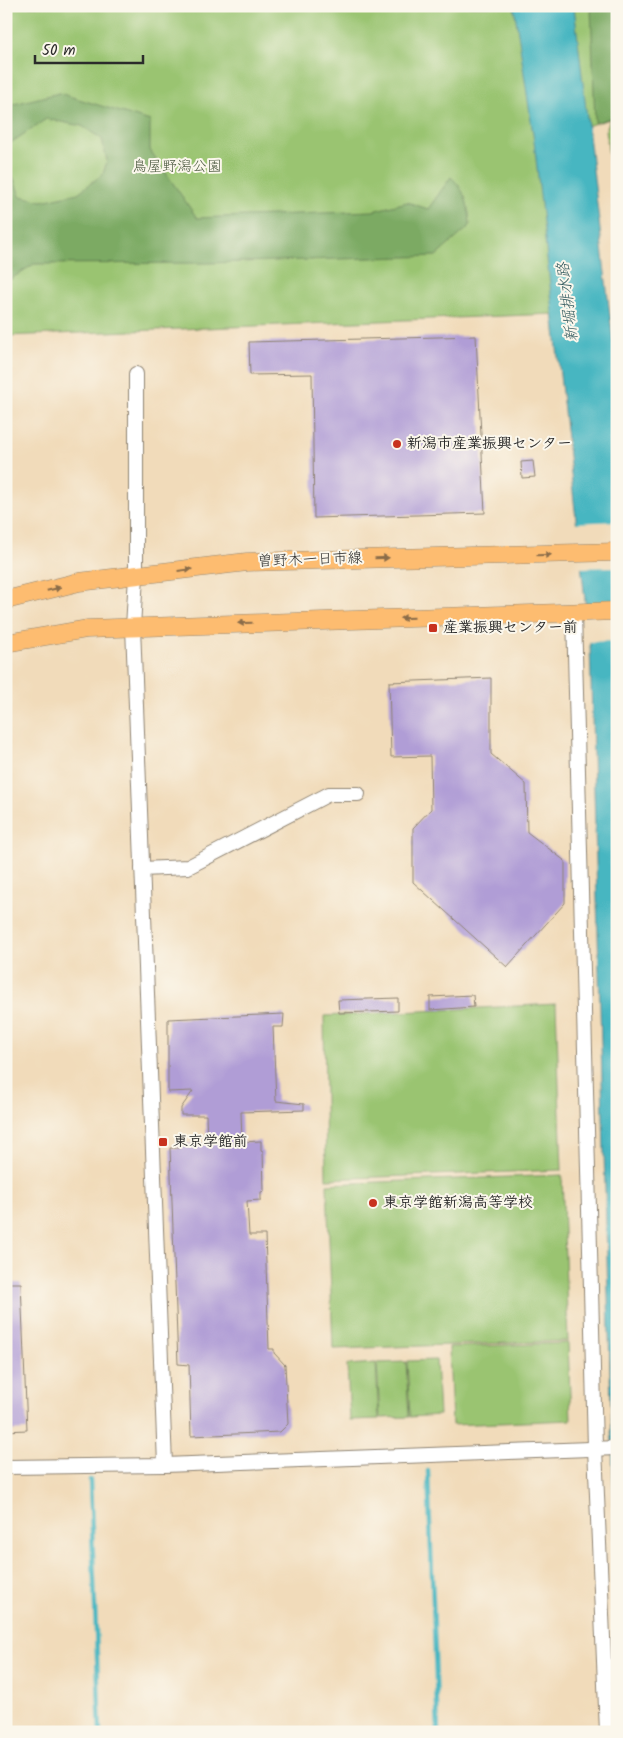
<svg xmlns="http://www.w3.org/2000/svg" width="623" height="1738" font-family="Kalam,'Klee One',sans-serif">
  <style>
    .green { fill: #9ac471; stroke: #62784e }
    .forest { fill: #7baa63; stroke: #536a47 }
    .water { fill: #47b6c1; stroke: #397076 }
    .pier { fill: #f1dbba }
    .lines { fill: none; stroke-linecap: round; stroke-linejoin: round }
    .stream { stroke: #47b6c1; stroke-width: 4.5 }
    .building { fill: #b09dd6 }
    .minor-casing { stroke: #8e8372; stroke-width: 16 }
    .major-casing { stroke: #8e8372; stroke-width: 19 }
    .minor { stroke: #fff; stroke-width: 14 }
    .major { stroke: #fdbc6f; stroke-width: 18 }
    .oneway { fill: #8a6c4a }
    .poi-dot { fill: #c8321e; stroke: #fbf7ec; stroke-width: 2 }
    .labels { text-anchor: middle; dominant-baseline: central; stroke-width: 4; stroke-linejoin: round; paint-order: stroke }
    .park-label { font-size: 15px; fill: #4c5940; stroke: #fbf7ec }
    .poi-label { font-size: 15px; font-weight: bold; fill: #2b2b2b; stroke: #fbf7ec; text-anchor: start }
    .street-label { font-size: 15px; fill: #2b2b2b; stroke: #fbf7ec }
    .water-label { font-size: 16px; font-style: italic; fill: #355c60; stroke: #fbf7ec }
  </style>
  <rect width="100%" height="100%" fill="#fbf7ec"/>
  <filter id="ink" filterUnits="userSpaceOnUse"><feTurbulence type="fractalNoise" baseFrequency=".02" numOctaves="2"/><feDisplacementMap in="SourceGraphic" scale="10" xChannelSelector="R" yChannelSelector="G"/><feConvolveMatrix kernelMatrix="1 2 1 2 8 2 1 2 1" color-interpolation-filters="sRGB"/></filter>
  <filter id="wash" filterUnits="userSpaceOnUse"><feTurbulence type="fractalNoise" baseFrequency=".0096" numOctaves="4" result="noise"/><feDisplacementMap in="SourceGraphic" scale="20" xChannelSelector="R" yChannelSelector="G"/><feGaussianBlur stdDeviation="1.12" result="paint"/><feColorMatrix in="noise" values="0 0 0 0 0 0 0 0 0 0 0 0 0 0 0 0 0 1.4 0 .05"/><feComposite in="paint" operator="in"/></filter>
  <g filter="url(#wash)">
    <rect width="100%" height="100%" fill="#f1dbba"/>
    <g class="green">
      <polygon points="6,6 617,6 617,236 606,130 610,119 535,141 554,314 6,336"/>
      <polygon points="556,1004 562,1170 326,1179 324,1016"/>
      <polygon points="562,1175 568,1341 333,1349 327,1184"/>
      <polygon points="568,1343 571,1420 452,1425 449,1347"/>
      <polygon points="436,1360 439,1415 410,1417 407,1361"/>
      <polygon points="406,1362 409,1417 380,1418 377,1363"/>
      <polygon points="376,1363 379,1419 350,1420 347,1365"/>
    </g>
    <g class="forest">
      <polygon points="591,6 617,6 617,116 595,123"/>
      <path d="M59,93L150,121V150L197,218L373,211L407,202L428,209L451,177C466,191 469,206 470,226L436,256L208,263L34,264L6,282V156L20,196L42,201L78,193L103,174L107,161L102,139L82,126L46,119L6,146V106Z"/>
    </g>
    <polygon class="water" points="514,6 574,6 617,376 617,1622 590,645 534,141"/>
    <g class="pier">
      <polygon points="617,521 617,567 579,568 574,523"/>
      <polygon points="617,603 617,641 587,642 583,604"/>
    </g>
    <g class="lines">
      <g class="stream">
        <polyline points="428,1471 438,1731"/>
        <polyline points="90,1480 100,1732"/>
      </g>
    </g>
    <g id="blocks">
      <g class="building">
        <polygon points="476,336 485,513 314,518 312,374 250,375 249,342"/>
        <polygon points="533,461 535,477 522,478 521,462"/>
        <polygon points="491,678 491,754 526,784 527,832 565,861 565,903 507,967 413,882 413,828 431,809 430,756 391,757 389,682"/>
        <polygon points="473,995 474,1007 430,1010 430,997"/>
        <polygon points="398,998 398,1011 339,1013 338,1000"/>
        <polygon points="284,1014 283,1027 273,1027 276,1101 304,1104 304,1110 241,1112 242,1142 261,1141 261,1150 263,1151 264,1191 261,1192 261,1200 247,1201 249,1235 265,1235 269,1349 274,1349 274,1353 285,1365 288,1424 280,1432 191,1436 189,1365 178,1364 170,1148 179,1148 179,1144 207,1143 206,1115 181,1115 181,1108 193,1091 168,1092 168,1019"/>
        <polygon points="6,1283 21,1283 27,1430 6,1431"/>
      </g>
    </g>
  </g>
  <g filter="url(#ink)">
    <use href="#blocks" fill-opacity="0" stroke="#8e8372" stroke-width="1"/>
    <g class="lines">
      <g class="minor-casing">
        <g id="minor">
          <polyline points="136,374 136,576 133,627 165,1465"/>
          <polyline points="574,613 595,1448 607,1732"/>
          <polyline points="142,869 188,867 329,794 358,794"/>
          <polyline points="6,1467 165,1465 617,1448"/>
        </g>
      </g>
      <g class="major-casing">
        <g id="major">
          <polyline points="6,600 79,582 247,562 617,552"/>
          <polyline points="6,643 87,629 617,611"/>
        </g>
      </g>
      <use href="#minor" class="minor"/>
      <use href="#major" class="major"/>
    </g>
    <defs><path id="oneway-solid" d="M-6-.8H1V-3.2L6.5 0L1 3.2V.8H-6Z" transform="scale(1.25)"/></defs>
    <g class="oneway">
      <use href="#oneway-solid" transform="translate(544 555) rotate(-1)"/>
      <use href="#oneway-solid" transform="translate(382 558) rotate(-2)"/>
      <use href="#oneway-solid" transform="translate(185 570) rotate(-7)"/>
      <use href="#oneway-solid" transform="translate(54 589) rotate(-14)"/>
      <use href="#oneway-solid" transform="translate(407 618) rotate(178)"/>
      <use href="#oneway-solid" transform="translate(245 623) rotate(178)"/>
    </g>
  </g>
  <g class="poi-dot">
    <circle cx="397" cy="444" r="5"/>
    <rect x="428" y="623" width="10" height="10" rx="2.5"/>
    <rect x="158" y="1137" width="10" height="10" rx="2.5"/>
    <circle cx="373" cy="1203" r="5"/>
  </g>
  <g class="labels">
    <g class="park-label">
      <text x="177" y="167">鳥屋野潟公園</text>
    </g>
    <g class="poi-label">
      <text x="407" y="444">新潟市産業振興センター</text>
      <text x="443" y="628">産業振興センター前</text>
      <text x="173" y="1142">東京学館前</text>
      <text x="383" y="1203">東京学館新潟高等学校</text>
    </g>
    <g class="street-label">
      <text transform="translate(310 560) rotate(-2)">曽野木一日市線</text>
    </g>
    <g class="water-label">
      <text transform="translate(568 302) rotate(-97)">新堀排水路</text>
    </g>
  </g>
  <rect width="623" height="1738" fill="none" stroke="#fbf7ec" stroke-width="25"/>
  <path d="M35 55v8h108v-8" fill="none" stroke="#2b2b2b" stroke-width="2.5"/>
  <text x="42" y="55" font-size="15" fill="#2b2b2b" stroke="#fbf7ec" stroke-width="4" paint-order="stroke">50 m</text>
</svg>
